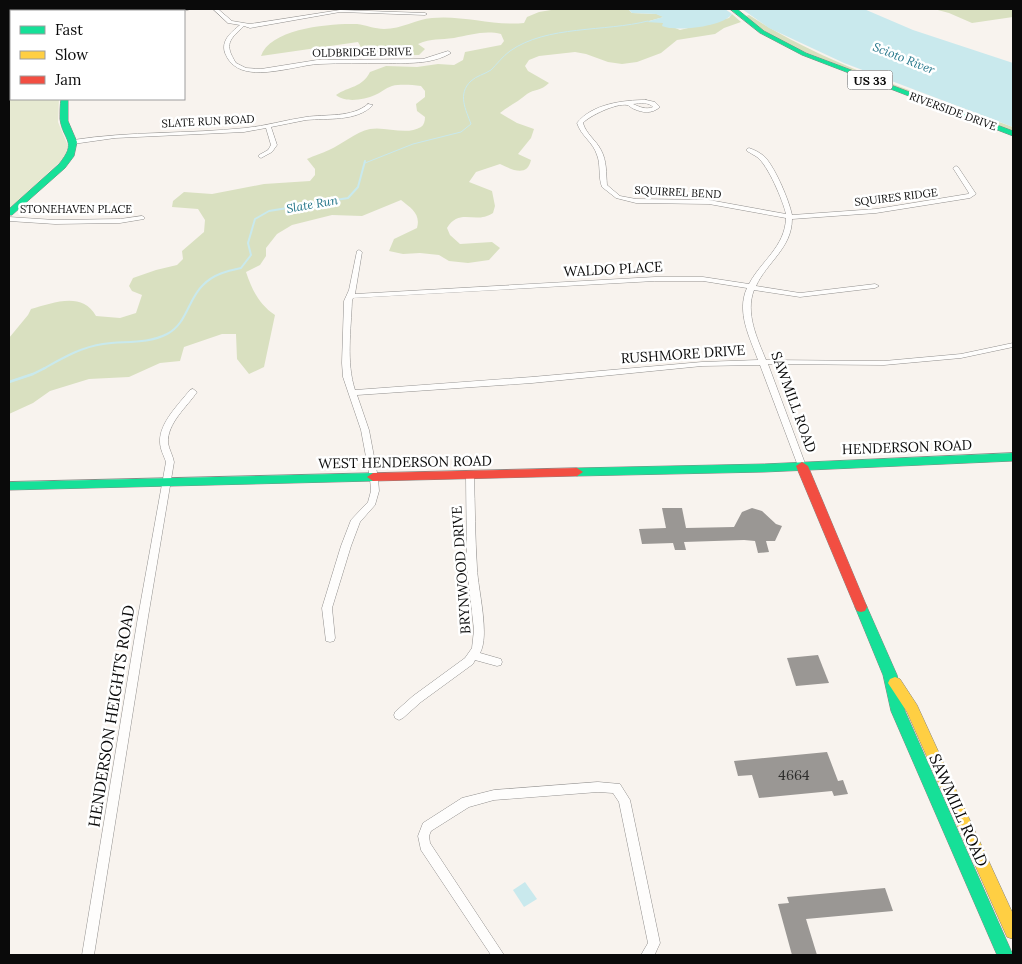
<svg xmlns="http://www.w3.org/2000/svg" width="1022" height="964" font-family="Lora,serif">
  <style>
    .green { fill: #e6e9d1 }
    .forest { fill: #d9e0c0 }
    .water { fill: #c9e9ed }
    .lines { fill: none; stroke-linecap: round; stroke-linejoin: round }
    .stream-far2 { stroke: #c9e9ed; stroke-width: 1 }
    .stream-far1 { stroke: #c9e9ed; stroke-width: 2 }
    .stream { stroke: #c9e9ed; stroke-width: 2.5 }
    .building { fill: #9a9794 }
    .street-casing { stroke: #918f8d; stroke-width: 1 }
    .fast-casing { stroke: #888683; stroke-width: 1 }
    .slow-casing { stroke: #888683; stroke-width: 1 }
    .jam-casing { stroke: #888683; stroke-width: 1 }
    .street { fill: #fefdfc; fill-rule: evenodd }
    .fast { fill: #16e098; fill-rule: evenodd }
    .slow { fill: #ffcf43; fill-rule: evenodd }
    .jam { fill: #f24e42; fill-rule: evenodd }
    .labels { text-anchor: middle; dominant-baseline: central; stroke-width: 5; stroke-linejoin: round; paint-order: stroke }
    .far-street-label { font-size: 11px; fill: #0a0a0a; stroke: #fff }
    .far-water-label { font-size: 12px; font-style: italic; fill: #25768a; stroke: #fff }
    .shield { fill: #fff; stroke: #545454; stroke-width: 1 }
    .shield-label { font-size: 12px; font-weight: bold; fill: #0a0a0a }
    .street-label { font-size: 14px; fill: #0a0a0a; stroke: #fff }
    .near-number-label { font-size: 14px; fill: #2e2d2c }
    .near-street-label { font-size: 16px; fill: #0a0a0a; stroke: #fff }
  </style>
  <rect width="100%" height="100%" fill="#f8f3ee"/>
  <polygon class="green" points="9,38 11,38 11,99 59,99 58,122 68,146 65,157 9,209"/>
  <g class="forest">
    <path d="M557,9H628L632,13L657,14L664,17L649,21H659L680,30L729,18L732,14L741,22L724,28L715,34L677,40L661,53L637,62L622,64L608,62L586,54L575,52L539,56L529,60L525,66L528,71L549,83C541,91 534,89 527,94C519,101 509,106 500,113L517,123L534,129L531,138L518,154L531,160C527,178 511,169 500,164L476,172L469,182L492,191L495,206L493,213C475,225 460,207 447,228L450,235L460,244L492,242L500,248L489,260L468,263L449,261L439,255L420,253L403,254L389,251L394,239L417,228C421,214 411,208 401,200L362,216L332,215L292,225L277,234L266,248V256L260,265L246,272C252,290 259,304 275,315L264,367L249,374L237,359L236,334H222L184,347L180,361L160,363L129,377L89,379L50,391L33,403L9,414V338L28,315L31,309C53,303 82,291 96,316L120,318L136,313L142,295L132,291L129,286L133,278L156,270L177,265L183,259L182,251L204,232L205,220L198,209L172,207L173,201L184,192L212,194L264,184L310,181L315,175V169L307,159C315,155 321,154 329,150C343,144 355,132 370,129C386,126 406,136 421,127C424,125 425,121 425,117L417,111L416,104L425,97V91L421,86C411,85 401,84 392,86C385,88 381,93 375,95C364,100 345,103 336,95C349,86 362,88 370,72L386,66L417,67L438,64L454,65L463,60L465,52L501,45L504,41L501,34C485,30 470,35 454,38C440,40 432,38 418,44L425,49L419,55L366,56L358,42L261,56C270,28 332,23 357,24C366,25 375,29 384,29C402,29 416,19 432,18C463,15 493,26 524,23L527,17L539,12Z"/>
    <polygon points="934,9 1013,9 1013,17 972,23 949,13"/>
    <path d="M749,15C824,65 928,96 1013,127V132C959,112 905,92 851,70C816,56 773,43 746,16Z"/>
  </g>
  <g class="water">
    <path d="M628,9H725L732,14C723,27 675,32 662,26L663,23L646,22L663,17L656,14L632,13Z"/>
    <polygon points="742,9 864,9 913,30 1013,63 1013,127 844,63 769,28"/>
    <polygon points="525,882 537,899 524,907 513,890"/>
  </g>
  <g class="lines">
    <path class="stream-far2" d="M365,163L413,144L461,132L471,124C466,110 457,94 471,81C476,76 485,74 491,70C497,64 503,56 510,51C547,25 605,32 648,21"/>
    <path class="stream-far1" d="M43,369C61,359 81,347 103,344C124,341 148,344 167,334C187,324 188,299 203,285C214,274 227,271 241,268L251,255L248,243L255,219L269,211L348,198L358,187L365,161"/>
    <polyline class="stream" points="9,382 33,374 45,368"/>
  </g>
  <g class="building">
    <polygon points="662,508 682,508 686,528 734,527 742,512 752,508 762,511 776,524 782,526 775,541 766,541 769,552 758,553 755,541 744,540 684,542 686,550 675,550 673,543 642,544 639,529 666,528"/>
    <polygon points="818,655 829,683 796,686 787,658"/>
    <polygon points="827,752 838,781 843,780 848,794 834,796 832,791 759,798 752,775 738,776 734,761"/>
    <polygon points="885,888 893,911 806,919 817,955 792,955 778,904 789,903 787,897"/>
  </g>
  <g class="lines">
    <g class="street-casing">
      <g id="street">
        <polygon points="182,9 191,9 184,11 175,11"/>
        <path d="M213,9H218L232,21L250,24L340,10L425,13L427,14L425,15L340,12L250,28L244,26C229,40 224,44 236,63L246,68L261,69L317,60L423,59L448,51L451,53C431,65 406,63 384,63C362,63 341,63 319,64C293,65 238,88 225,53C221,41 230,33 240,25L228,23Z"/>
        <polygon points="9,20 11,21 11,23 9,23"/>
        <path d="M646,100L655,102L660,107C652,114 643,113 634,109C631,108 629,105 627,105C616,103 589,116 583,123C586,134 596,140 601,150C607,161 606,173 607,185L620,196L636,199L709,200L786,214C783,201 768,165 757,157C754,155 750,153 747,151V149L749,148C755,150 761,153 766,158C776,170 789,200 792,215L876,209L968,194L969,193L953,168L956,166L958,167L976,194L970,198L876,213L792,219C792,248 767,262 756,286L800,293L875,284L879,286L875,288L800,297L754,290C745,313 757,338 766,360L884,361L961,354L1013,343V347L961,358L884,365L768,364L806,466L802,469L798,466L760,365L702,366L532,383L357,395L369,430L378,478L379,491L375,505L360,522L351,546L332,608L335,638L334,641L330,642L326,641L322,608L341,546L351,520L368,502L371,491L370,478L361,430L343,377L342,363L344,301L349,290L357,251L359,250L362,252L355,294L655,277H703L749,284C761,261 785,247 786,218L709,204L636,203L616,198L602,187C598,177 601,165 597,155C593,142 581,136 577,123C592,104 623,100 646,100ZM633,104C640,103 649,102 653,107C646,110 640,107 633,104ZM655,281H703L747,288C736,312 750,338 758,360L702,362L532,377L355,390C346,362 351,330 352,301L353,298Z"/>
        <path d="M368,104L373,105C357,122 327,118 306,120C294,122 283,125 271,127L277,145L272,152L261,158L259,157V155L268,150L271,145L266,128L244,132L115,138L73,144L70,142L73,140C130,131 188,134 245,128C266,126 285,120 306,117C326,114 352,118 368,104Z"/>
        <polygon points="142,216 144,217 144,219 120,223 55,224 9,221 9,217 55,220 120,219"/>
        <path d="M193,389L197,392C187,407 167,423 168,443C169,449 173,456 174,462L148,617L94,955H82L138,617L166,462C164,456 160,449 160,442C159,423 179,404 190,390Z"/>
        <path d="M470,472L474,475C475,506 475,537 477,568C478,590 490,635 480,653L501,659L502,662L501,665L497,666L475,660L473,664L421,702L403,718L399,720L395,718L394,715L395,712L413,696L465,658L472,648L474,630L467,569L466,475Z"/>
        <polygon points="598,782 620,784 630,800 660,943 655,954 641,955 648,943 619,802 613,793 598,792 494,800 469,807 431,831 429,836 430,843 504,955 491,955 421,850 418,836 423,823 462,798 494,790"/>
      </g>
    </g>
    <g class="fast-casing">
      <g id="fast">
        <polygon points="730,9 737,9 764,31 806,53 1013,131 1013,136 802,55 760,33"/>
        <path d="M61,99H68V121L77,142L74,156L65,168L12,215H9V209L59,164C78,141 63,141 60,119C60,113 60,105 61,99Z"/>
        <polygon points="1013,453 1013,461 764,472 577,476 571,472 577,468 764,464"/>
        <polygon points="373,473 379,477 373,481 9,490 9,482"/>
        <polygon points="861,602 865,603 867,607 897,675 905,711 1013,955 997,955 891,711 883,675 855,607 857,603"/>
      </g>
    </g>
    <g class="slow-casing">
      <g id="slow">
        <polygon points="116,9 122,9 121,11 115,11"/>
        <polygon points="895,677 900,679 917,705 1013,914 1013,939 1007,937 907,712 888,683 890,679"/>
      </g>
    </g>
    <g class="jam-casing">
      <g id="jam">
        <polygon points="802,462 808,466 867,607 865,611 861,612 857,611 855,607 796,466"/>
        <polygon points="577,468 583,472 577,476 373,481 367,477 373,473"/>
      </g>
    </g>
    <use href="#street" class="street"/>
    <use href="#fast" class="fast"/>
    <use href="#slow" class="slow"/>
    <use href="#jam" class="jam"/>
  </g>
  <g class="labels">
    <g class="far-street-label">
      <text transform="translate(362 52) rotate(-1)">OLDBRIDGE DRIVE</text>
      <text transform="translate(953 111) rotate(20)">RIVERSIDE DRIVE</text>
      <text transform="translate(208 121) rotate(-3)">SLATE RUN ROAD</text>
      <text transform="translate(678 192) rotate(3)">SQUIRREL BEND</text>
      <text transform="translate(896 197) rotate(-7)">SQUIRES RIDGE</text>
      <text x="76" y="209">STONEHAVEN PLACE</text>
    </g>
    <g class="far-water-label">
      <text transform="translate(904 58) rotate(22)">Scioto River</text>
      <text transform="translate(312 204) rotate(-10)">Slate Run</text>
    </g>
    <rect class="shield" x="847.5" y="70.5" width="45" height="19" rx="4"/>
    <g class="shield-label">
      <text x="870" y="80">US 33</text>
    </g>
    <g class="street-label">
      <text transform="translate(613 269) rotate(-3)">WALDO PLACE</text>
      <text transform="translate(683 354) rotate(-4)">RUSHMORE DRIVE</text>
      <text transform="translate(794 402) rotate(70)">SAWMILL ROAD</text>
      <text transform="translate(907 447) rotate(-2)">HENDERSON ROAD</text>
      <text transform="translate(405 462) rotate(-1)">WEST HENDERSON ROAD</text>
      <text transform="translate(461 570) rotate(-94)">BRYNWOOD DRIVE</text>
    </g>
    <g class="near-number-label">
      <text x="794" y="775">4664</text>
    </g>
    <g class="near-street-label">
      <text transform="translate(111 716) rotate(-81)">HENDERSON HEIGHTS ROAD</text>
      <text transform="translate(959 810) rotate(66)">SAWMILL ROAD</text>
    </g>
  </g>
  <rect width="1022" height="964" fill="none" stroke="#0a0a0a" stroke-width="20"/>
  <rect x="10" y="10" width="175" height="90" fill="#ffffff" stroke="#9d9d9d"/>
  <rect x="20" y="26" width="25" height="8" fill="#16e098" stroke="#9d9d9d"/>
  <text x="55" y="35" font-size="15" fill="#0a0a0a">Fast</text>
  <rect x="20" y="51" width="25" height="8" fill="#ffcf43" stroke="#9d9d9d"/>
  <text x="55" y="60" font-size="15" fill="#0a0a0a">Slow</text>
  <rect x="20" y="76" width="25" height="8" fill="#f24e42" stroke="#9d9d9d"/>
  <text x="55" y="85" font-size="15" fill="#0a0a0a">Jam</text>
</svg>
